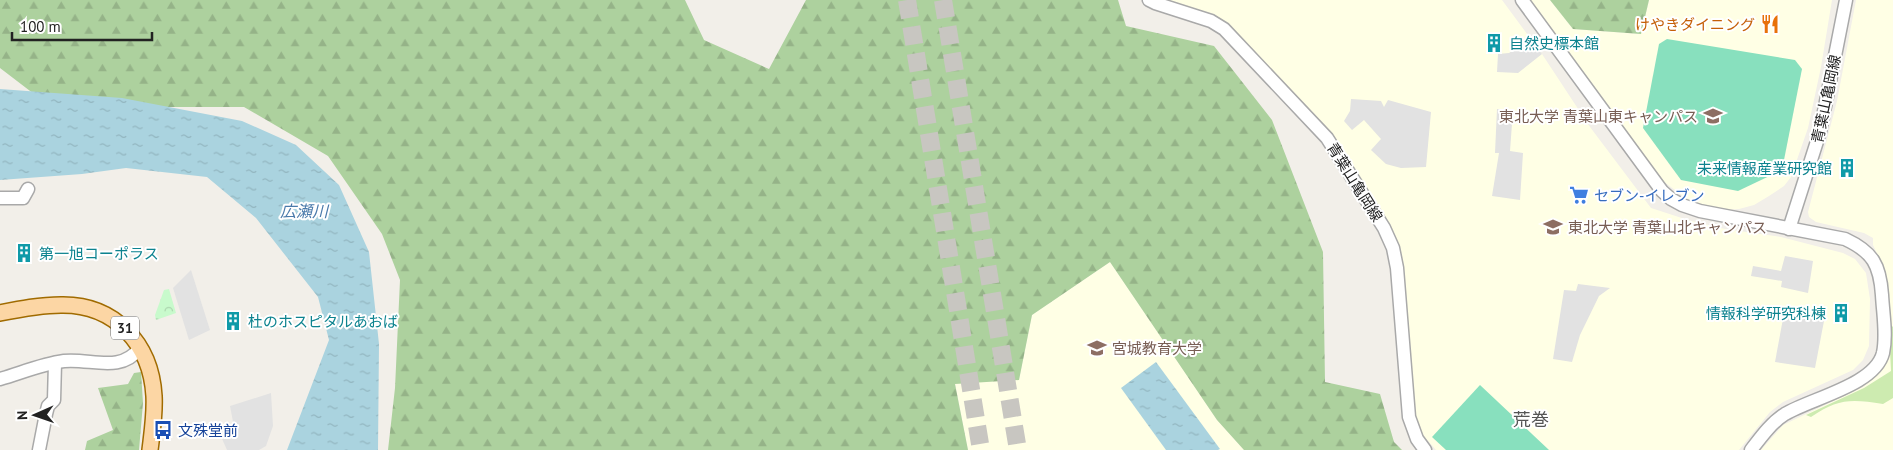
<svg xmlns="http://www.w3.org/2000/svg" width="1893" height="450" font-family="'PT Sans','Noto Sans JP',sans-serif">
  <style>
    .education { fill: #ffffe5 }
    .grass { fill: #cdebb0 }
    .forest { fill: url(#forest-firs) }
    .park { fill: url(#park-crowns) }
    .pitch { fill: #88e0be }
    .parking { fill: #e2e2e2 }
    .water { fill: url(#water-ripples) }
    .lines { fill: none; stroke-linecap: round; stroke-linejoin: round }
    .highway-tunnel { stroke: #c8c6c1; stroke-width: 18; stroke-dasharray: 18 9; stroke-linecap: butt }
    .minor-casing { stroke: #a9a9a9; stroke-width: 15 }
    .major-casing { stroke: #a06b00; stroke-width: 18 }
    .minor { stroke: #fff; stroke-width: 12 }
    .major { stroke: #fcd6a4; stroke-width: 15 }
    .labels { text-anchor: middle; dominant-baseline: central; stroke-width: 4; stroke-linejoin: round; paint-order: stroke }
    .shield { fill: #fff; stroke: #646464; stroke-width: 1 }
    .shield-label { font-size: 14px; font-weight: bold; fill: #222 }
    .food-label { font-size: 15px; fill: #c56008; stroke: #fff; text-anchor: end }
    .culture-label { font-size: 15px; fill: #0d838f; stroke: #fff; text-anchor: start }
    .street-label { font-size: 15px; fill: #222; stroke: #fff }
    .education-label { font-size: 15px; fill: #785e54; stroke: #fff; text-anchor: start }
    .shop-label { font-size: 15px; fill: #366cbe; stroke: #fff; text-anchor: start }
    .transit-label { font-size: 15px; fill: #164399; stroke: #fff; text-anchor: start }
    .water-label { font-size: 16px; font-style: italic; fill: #4a7aab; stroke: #fff }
    .quarter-label { font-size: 18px; fill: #555; stroke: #fff }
  </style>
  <defs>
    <pattern id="forest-firs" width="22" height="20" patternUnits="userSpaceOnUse" patternTransform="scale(1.25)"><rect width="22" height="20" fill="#add19e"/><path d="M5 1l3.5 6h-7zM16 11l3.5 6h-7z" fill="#95b388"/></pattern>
    <pattern id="park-crowns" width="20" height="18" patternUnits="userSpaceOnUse" patternTransform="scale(1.25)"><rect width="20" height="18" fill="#c8facc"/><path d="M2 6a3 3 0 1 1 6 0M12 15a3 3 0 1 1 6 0" fill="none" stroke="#acd6af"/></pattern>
    <pattern id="water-ripples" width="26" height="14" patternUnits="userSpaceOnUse" patternTransform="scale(1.25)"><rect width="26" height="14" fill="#aad3df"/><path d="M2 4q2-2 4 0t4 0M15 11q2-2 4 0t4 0" fill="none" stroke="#92b5bf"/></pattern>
  </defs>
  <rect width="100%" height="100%" fill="#f2efe9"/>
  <g class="education">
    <polygon points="1163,0 1502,0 1542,54 1590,127 1651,208 1688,220 1725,229 1781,237 1843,253 1855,259 1866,273 1870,299 1869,346 1863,360 1853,370 1783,402 1770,412 1739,450 1436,450 1422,434 1416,416 1402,265 1389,225 1353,165 1328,129 1224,21 1210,13"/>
    <polygon points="1530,0 1550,0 1573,29 1641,34 1649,0 1832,0 1821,67 1808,128 1791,177 1784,186 1769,196 1754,205 1739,209 1723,210 1702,206 1684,197 1663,181"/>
    <polygon points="1856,0 1893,0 1893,450 1761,450 1783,425 1863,387 1875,377 1882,368 1883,266 1873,245 1873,238 1864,233 1816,222 1809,217 1808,212 1837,101"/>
    <polygon points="1110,262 1217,420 1244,450 968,450 955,383 1019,380 1032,315"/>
  </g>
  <path class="grass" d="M1893,326V398L1883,404C1852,399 1838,398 1811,417L1806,415L1864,388L1891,371L1889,330Z"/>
  <g class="forest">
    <polygon points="0,0 685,0 704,40 769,69 806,0 1118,0 1126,26 1214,46 1272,120 1323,252 1325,382 1380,394 1394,442 1402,450 1244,450 1217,420 1110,262 1032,315 1019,380 955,384 968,450 388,450 395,388 400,280 382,234 328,156 244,107 51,107 0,68"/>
    <polygon points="1550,0 1649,0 1641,34 1573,29"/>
    <polygon points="141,372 143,403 139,450 85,450 87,441 113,430 98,388 128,384 134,373"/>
  </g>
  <polygon class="park" points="169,289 176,313 156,320 155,315 164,290"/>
  <g class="pitch">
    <polygon points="1667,39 1795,60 1802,69 1782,170 1738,191 1681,180 1643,128 1659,44"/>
    <polygon points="1480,385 1549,450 1446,450 1432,437"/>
  </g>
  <g class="parking">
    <polygon points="1530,39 1542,54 1518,73 1497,72 1498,54 1509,53"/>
    <polygon points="1351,99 1381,101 1384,107 1388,100 1431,112 1426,167 1401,168 1386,164 1371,150 1381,139 1364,120 1352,130 1344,121 1350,111"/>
    <polygon points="1497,109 1513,110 1510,151 1523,153 1520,200 1492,196 1499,153 1495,153"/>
    <polygon points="1785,256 1813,261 1808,293 1781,287 1782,281 1751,276 1753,266 1781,271"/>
    <polygon points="191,270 210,330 189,340 173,288"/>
    <polygon points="1578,284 1610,288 1599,296 1580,335 1572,362 1553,359 1564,290 1576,291"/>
    <polygon points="1784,313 1824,321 1815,368 1775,362"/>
    <polygon points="271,393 273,426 266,446 259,450 227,450 219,432 234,427 230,406"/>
  </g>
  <g class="water">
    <polygon points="0,89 122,98 242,121 296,145 339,185 369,252 379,344 378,450 287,450 329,340 318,297 256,218 207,177 126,168 82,174 0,180"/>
    <polygon points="1156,362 1220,449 1218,450 1166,450 1121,388"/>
  </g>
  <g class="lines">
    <g class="highway-tunnel">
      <polyline points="907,0 981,450"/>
      <polyline points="943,0 1018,450"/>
    </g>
    <g class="minor-casing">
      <g id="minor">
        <polyline points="1149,0 1155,3 1211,21 1224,29 1327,138 1384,228 1393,248 1397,268 1409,417 1417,439 1425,450"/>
        <path d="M1522,0L1662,191L1671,199L1682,205L1700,211L1845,239C1873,252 1880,265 1882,295C1883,314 1887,335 1883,353C1875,385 1812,398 1785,414C1771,423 1761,437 1751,450"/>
        <polyline points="0,198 23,198 28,189"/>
        <polyline points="1789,229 1820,132 1846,0"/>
        <path d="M0,379C21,373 42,364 64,361C91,358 120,374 140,348"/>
        <polyline points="39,450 46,414 48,406 54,400 55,363"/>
      </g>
    </g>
    <g class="major-casing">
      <path id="major" d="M0,313C20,309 40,305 61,305C115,304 151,344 154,396C155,414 152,433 150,450"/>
    </g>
    <use href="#minor" class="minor"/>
    <use href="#major" class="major"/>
  </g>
  <defs>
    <g id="restaurant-bare" transform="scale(1.5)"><path d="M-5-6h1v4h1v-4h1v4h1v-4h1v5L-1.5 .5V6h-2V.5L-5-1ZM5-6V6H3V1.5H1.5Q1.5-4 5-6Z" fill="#e8710a" stroke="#fff" stroke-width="2.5" paint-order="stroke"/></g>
    <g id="building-bare" transform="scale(1.5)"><path d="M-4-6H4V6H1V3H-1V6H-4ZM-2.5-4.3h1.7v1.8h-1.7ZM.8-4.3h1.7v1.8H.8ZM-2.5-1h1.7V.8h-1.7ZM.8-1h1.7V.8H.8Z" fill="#0f9aa8" stroke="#fff" stroke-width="2.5" paint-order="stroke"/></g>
    <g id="university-bare" transform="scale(1.5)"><path d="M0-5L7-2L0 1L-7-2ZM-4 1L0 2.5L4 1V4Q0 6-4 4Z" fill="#8d6e63" stroke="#fff" stroke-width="2.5" paint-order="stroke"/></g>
    <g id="supermarket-bare" transform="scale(1.5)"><path d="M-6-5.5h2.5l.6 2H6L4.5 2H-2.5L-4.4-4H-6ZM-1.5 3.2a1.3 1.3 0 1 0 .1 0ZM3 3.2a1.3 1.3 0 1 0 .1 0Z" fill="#3f7fe0" stroke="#fff" stroke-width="2.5" paint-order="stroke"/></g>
    <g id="bus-bare" transform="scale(1.5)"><path d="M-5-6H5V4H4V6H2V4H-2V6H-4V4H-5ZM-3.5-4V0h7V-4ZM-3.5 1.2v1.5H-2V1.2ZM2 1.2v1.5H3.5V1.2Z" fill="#1a4fb4" stroke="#fff" stroke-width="2.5" paint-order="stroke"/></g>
  </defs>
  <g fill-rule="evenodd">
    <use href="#restaurant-bare" x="1770" y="24"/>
    <use href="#building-bare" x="1494" y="43"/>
    <use href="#university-bare" x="1713" y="116"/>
    <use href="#building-bare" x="1847" y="168"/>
    <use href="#supermarket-bare" x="1579" y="195"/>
    <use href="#university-bare" x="1553" y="227"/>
    <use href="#building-bare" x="24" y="253"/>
    <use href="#building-bare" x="1841" y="313"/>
    <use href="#building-bare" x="233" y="321"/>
    <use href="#university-bare" x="1097" y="348"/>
    <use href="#bus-bare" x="163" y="430"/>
  </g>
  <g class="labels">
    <rect class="shield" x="111" y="316.5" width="28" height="23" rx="4"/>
    <g class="shield-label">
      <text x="125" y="328">31</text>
    </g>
    <g class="food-label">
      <text x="1755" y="24">けやきダイニング</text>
    </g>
    <g class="culture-label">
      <text x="1509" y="43">自然史標本館</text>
      <text x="1832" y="168" text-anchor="end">未来情報産業研究館</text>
      <text x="39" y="253">第一旭コーポラス</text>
      <text x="1826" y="313" text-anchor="end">情報科学研究科棟</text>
      <text x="248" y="321">杜のホスピタルあおば</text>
    </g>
    <g class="street-label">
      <text transform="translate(1826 99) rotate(-78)">青葉山亀岡線</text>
      <text transform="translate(1355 182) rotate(58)">青葉山亀岡線</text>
    </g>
    <g class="education-label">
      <text x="1698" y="116" text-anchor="end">東北大学 青葉山東キャンパス</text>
      <text x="1568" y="227">東北大学 青葉山北キャンパス</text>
      <text x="1112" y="348">宮城教育大学</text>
    </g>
    <g class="shop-label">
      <text x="1594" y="195">セブン-イレブン</text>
    </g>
    <g class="transit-label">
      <text x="178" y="430">文殊堂前</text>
    </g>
    <g class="water-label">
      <text x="304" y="211">広瀬川</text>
    </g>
    <g class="quarter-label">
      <text x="1531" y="419">荒巻</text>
    </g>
  </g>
  <g transform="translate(35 415) rotate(268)" stroke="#ffffff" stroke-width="4" paint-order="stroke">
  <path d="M0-4L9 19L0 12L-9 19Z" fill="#222222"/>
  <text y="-8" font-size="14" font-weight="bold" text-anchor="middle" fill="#222222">N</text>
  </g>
  <path d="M12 32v8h140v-8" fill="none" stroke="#222222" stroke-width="2.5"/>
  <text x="20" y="32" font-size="15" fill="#222222" stroke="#ffffff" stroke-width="4" paint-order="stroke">100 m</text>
</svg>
